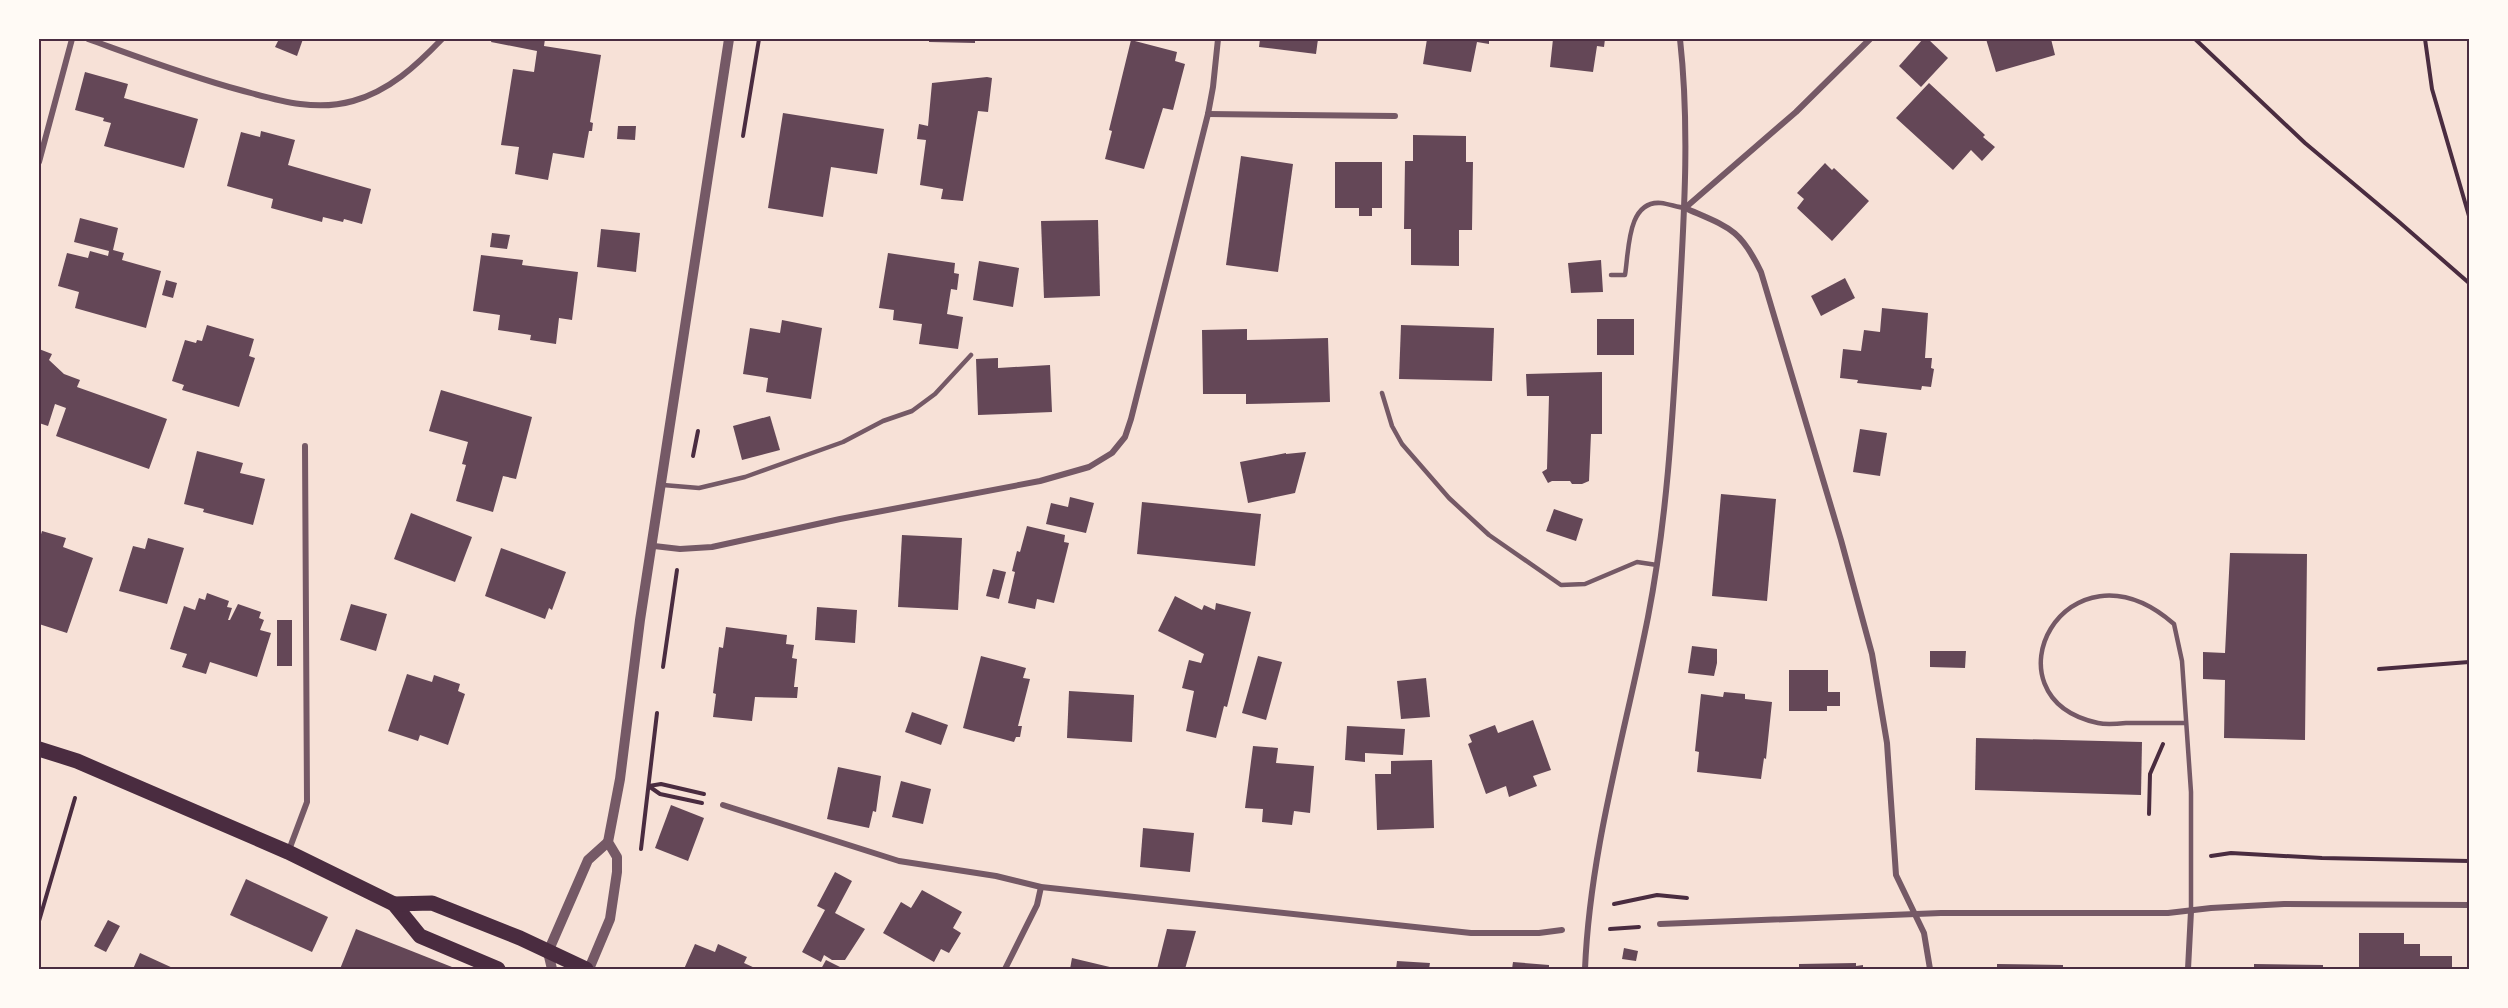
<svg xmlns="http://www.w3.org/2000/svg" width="2508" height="1008" font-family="Quicksand,sans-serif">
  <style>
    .building { fill: #644757 }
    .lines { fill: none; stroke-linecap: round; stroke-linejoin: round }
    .path { stroke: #4a2c40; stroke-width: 4 }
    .service { stroke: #755966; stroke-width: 4.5 }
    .minor { stroke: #755966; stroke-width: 6 }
    .tertiary { stroke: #755966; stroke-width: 10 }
    .primary { stroke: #4a2c40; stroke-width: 15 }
    .neatline { fill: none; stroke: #4a2c40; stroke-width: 2 }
  </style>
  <rect width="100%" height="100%" fill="#f7e1d7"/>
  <g class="building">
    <polygon points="279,39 303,39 297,56 275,47"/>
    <polygon points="492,39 545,39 544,46 601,55 590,122 593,123 592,131 589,131 584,158 553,153 548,180 515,174 519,147 501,145 513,69 534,72 537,51 491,42"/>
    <polygon points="929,39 975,39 975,43 929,42"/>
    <polygon points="1260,39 1318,39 1316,54 1259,47"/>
    <polygon points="1427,39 1489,39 1489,44 1477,42 1471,72 1423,64"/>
    <polygon points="1553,39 1605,39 1604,47 1597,46 1593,72 1550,67"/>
    <polygon points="1923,39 1928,39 1948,58 1921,87 1899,66"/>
    <polygon points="1986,39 2051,39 2055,55 1996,72"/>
    <polygon points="1131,40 1177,52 1175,61 1185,64 1173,110 1163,108 1144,169 1105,159 1112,131 1109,130"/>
    <polygon points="85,72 128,84 124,98 198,119 184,168 104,146 111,123 103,121 104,118 75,110"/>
    <polygon points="987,77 992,78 988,112 978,111 963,201 941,199 943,189 920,185 926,140 917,139 919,124 928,126 932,83"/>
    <polygon points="1929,83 1985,135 1983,137 1995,147 1982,161 1971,150 1953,170 1896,118"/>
    <polygon points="783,113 884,129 877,174 831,167 823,217 768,208"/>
    <polygon points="618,126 636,126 635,140 617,139"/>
    <polygon points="261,131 295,140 288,165 371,189 362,224 344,219 343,222 323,217 322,222 271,208 273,199 227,186 241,132 260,137"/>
    <polygon points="1413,135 1466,136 1466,162 1473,162 1472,230 1459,230 1459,266 1411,265 1411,229 1404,229 1405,161 1413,161"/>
    <polygon points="1241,156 1293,164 1278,272 1226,265"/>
    <polygon points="1335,162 1382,162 1382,208 1372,208 1372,216 1359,216 1359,208 1335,208"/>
    <polygon points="1825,163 1832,170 1834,168 1869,201 1832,241 1797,208 1804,199 1797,193"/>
    <polygon points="80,218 118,228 113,250 124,253 122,260 161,271 146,328 75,308 79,292 58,286 67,253 88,258 90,251 108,256 109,251 74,242"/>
    <polygon points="1098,220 1100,296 1044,298 1041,221"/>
    <polygon points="601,229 640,233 636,272 597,267"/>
    <polygon points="492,233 510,235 507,249 490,247"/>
    <polygon points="888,253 955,263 954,273 959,274 957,290 951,289 947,314 963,317 958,349 919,344 922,324 893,320 894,310 879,308"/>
    <polygon points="481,255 523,260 522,265 578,272 572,320 559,318 556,344 530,340 531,335 498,330 500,315 473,311"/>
    <polygon points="1601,260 1603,292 1571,293 1568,263"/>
    <polygon points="979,261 1019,268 1013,307 973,300"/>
    <polygon points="1845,278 1855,298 1821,316 1811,296"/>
    <polygon points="166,280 177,283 173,298 162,295"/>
    <polygon points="1882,308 1928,313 1925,358 1932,358 1931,368 1934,369 1931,387 1922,386 1921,390 1857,383 1858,380 1840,378 1843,349 1861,351 1864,330 1880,332"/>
    <rect x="1597" y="319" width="37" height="36"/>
    <polygon points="782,320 822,328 811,399 766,392 768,378 743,374 750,328 780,333"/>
    <polygon points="207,325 254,339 249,356 255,358 239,407 182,390 184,385 172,381 185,340 196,343 197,340 202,341"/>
    <polygon points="1401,325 1494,328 1492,381 1399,379"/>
    <polygon points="1247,329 1247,340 1328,338 1330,402 1246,404 1246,394 1203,394 1202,330"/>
    <polygon points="39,349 52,354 49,360 64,374 80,380 77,387 167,419 149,469 56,436 66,408 55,404 48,426 39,423"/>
    <polygon points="998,358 998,368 1050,365 1052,412 978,415 976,359"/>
    <polygon points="1602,372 1602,434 1591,434 1589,481 1582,484 1572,484 1570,481 1552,481 1548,483 1542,472 1547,469 1549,396 1527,396 1526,374"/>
    <polygon points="441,390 532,417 516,479 503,476 493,512 456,501 466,465 462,464 468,442 429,431"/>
    <polygon points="770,416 780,450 742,460 733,426"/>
    <polygon points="1860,429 1887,433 1880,476 1853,472"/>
    <polygon points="197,451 243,463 240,473 265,479 253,525 203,512 204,509 184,504"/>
    <polygon points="1306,452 1295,493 1248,503 1240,462 1286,453 1286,454"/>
    <polygon points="1721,494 1776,499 1767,601 1712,596"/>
    <polygon points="1070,497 1094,503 1086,533 1046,524 1051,503 1068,507"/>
    <polygon points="1142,502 1261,514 1255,566 1137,554"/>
    <polygon points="1554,509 1583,519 1576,541 1546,531"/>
    <polygon points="411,513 472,537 455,582 394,559"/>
    <polygon points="1027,526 1065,535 1064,542 1069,543 1054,603 1037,599 1035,609 1008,603 1015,572 1012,571 1017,551 1020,552"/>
    <polygon points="42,531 66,538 63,547 93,558 67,633 39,624 39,541"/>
    <polygon points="902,535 962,538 958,610 898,607"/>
    <polygon points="148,538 184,548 167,604 119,591 133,546 145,549"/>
    <polygon points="501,548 566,572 552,610 549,608 545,619 485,596"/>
    <polygon points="2230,553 2307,554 2305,740 2224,738 2225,680 2203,679 2203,652 2225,653"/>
    <polygon points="993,569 1006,572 999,599 986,596"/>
    <polygon points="207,593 229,601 227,607 232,608 228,620 230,620 238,604 261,612 259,618 264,620 260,630 271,633 257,677 210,662 206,674 182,667 187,654 170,649 184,606 195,610 199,598 205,600"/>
    <polygon points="1175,596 1202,610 1204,605 1215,610 1216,603 1251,612 1227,707 1224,706 1216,738 1186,731 1194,691 1182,688 1189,660 1201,663 1204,654 1158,631"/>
    <polygon points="351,604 387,614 376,651 340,640"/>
    <polygon points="817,607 857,610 855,643 815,640"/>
    <rect x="277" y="620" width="15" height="46"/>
    <polygon points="726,627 787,635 786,644 794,645 792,658 797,659 794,687 798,687 797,698 755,697 752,721 713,717 716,694 713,693 719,647 723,648"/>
    <polygon points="1692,646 1717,649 1717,663 1714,676 1688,673"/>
    <polygon points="1930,651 1966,651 1965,668 1930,667"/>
    <polygon points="981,656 1026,668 1023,678 1030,679 1018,726 1022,726 1020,737 1016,737 1014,742 963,728"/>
    <polygon points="1258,656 1282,662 1266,720 1242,713"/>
    <polygon points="1789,670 1828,670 1828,692 1840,692 1840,706 1827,706 1827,711 1789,711"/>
    <polygon points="407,674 432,682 434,675 460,684 458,691 465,694 448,745 420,735 418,741 388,731"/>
    <polygon points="1426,678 1430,717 1401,719 1397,681"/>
    <polygon points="1069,691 1134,695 1132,742 1067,738"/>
    <polygon points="1724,692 1745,694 1745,699 1772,702 1766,759 1764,758 1761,779 1697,772 1699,752 1695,751 1701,694 1723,697"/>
    <polygon points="912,712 948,725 941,745 905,732"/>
    <polygon points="1533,720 1551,770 1533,776 1537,786 1509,797 1506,786 1486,794 1468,744 1472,742 1469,735 1495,725 1498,733"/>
    <polygon points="1347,726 1405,729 1403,755 1365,753 1365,762 1345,760"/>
    <polygon points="1976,738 2142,742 2141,795 1975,790"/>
    <polygon points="1253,746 1278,748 1276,763 1314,766 1310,813 1294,811 1292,825 1262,822 1263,809 1245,808"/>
    <polygon points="1432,760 1434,828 1377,830 1375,774 1391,774 1391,761"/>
    <polygon points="838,767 881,776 876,812 873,811 869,828 827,819"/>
    <polygon points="901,781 931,789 923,824 892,817"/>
    <polygon points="671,805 704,818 688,861 655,848"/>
    <polygon points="1143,828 1194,833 1190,872 1140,867"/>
    <polygon points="835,872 852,881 835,913 865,929 845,960 832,960 824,955 821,962 802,952 825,910 817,906"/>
    <polygon points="246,879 328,917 312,952 230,915"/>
    <polygon points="922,890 962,912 953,928 961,933 949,953 941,949 934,962 883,933 901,902 911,908"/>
    <polygon points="108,920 120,926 106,952 94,946"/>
    <polygon points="356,929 457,969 340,969"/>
    <polygon points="1167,929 1196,931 1185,969 1157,969"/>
    <polygon points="2359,933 2404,933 2404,944 2420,944 2420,956 2452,956 2452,969 2359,969"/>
    <polygon points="695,944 715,952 718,944 747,957 744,963 757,969 684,969"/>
    <polygon points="1624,948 1638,951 1636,961 1622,959"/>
    <polygon points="140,953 175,969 133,969"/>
    <polygon points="1072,958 1114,968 1114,969 1070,969"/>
    <polygon points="826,960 844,969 821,969"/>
    <polygon points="1397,961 1430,963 1429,969 1396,969"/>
    <polygon points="1513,962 1549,965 1549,969 1512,969"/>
    <polygon points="1856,963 1856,966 1863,965 1863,969 1799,969 1799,964"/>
    <polygon points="1997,964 2063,965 2063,969 1997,969"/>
    <polygon points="2254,964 2323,965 2323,969 2254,969"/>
  </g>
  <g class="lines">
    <g class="path">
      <polyline points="2195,39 2305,143 2398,221 2469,283"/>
      <polyline points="2425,39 2432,89 2469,216"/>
      <polyline points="743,136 759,39"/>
      <polyline points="693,456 698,431"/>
      <polyline points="663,667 677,570"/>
      <polyline points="2379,669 2469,662"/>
      <polyline points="649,786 661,784 704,794"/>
      <polyline points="650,787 660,794 702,803"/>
      <polyline points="2149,814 2150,774 2163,744"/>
      <polyline points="641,849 657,713"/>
      <polyline points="2211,856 2231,853 2322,858 2469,861"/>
      <polyline points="1614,904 1657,895 1687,898"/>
      <polyline points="39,921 75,798"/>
      <polyline points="1610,929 1639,927"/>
    </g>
    <g class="service">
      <path d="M1611,275H1625C1629,251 1627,200 1661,203C1669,204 1677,207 1685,208"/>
      <polyline points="1382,393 1392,426 1402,444 1449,498 1489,535 1561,585 1585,584 1637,562 1657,565"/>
      <polyline points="663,485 699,488 745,477 843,442 883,421 912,411 935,394 971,355"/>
      <path d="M2185,723C2165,723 2145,723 2126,723C2117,724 2106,725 2098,723C1979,697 2066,530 2174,624L2182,661L2191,792V911"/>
    </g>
    <g class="minor">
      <path d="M88,39C138,57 188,76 240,90C277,100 314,112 353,101C389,91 416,66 442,39"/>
      <path d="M1870,39L1796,112L1685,208C1728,227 1740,228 1761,272L1841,540L1872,654L1887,743L1896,875L1924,933L1930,969"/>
      <polyline points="1208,114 1395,116"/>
      <polyline points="39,162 72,39"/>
      <polyline points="654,546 680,549 712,547 840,519 1040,481 1089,467 1112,453 1125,437 1131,419 1208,114 1213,87 1218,39"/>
      <polyline points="723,805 899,861 996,876 1041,887 1471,933 1539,933 1562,930"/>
      <polyline points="289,850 307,802 305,446"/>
      <polyline points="1660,924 1941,913 2168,913 2211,908 2284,904 2469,905"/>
      <polyline points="1005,969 1037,905 1041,887"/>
      <path d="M1585,969C1590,849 1625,734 1648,617C1668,514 1673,411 1679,307C1684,217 1690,129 1680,39"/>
      <polyline points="2188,969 2191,911"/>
    </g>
    <g class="tertiary">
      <polyline points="552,969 548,952 588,860 608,842"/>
      <polyline points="589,969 610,919 617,872 617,857 608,842 620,779 640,620 729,39"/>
    </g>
    <g class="primary">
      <polyline points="39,749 77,761 288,852 394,904 420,936 498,969"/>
      <polyline points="394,904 432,903 520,938 586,969"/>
    </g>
  </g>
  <rect width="2508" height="1008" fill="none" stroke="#fffaf5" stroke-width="81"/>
  <rect x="40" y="40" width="2428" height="928" class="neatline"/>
</svg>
